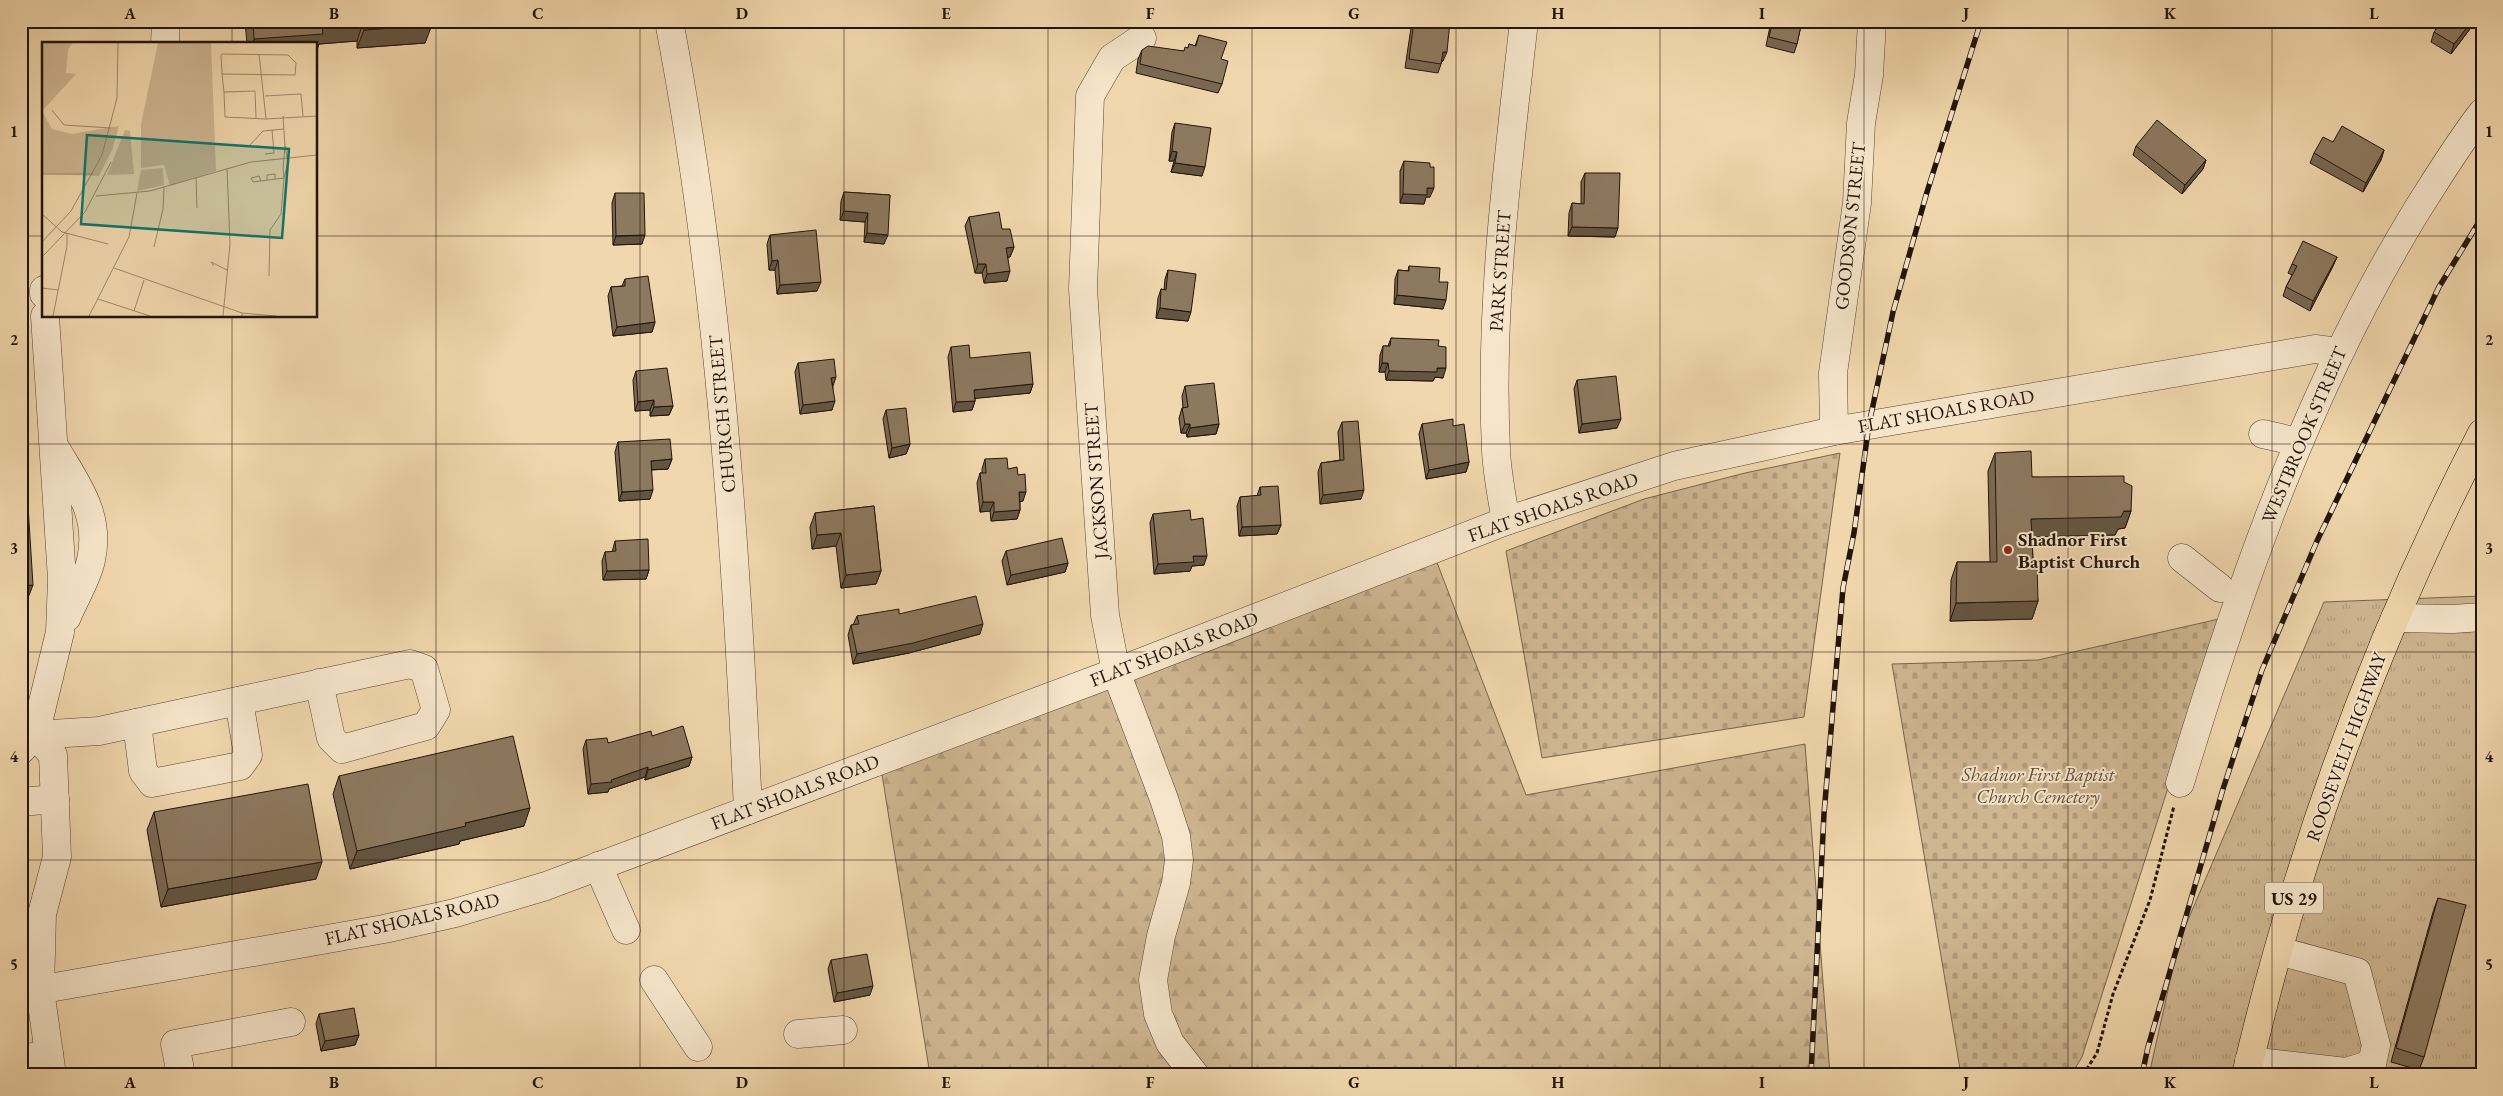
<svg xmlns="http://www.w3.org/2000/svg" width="2503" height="1096" font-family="'EB Garamond',serif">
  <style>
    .forest { fill: url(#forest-firs); stroke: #78654e }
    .cemetery { fill: url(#cemetery-stones); stroke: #78654e }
    .park { fill: url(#park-tufts); stroke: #78654e }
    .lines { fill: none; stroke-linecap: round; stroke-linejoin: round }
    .minor-casing { stroke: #554534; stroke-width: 29 }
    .major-casing { stroke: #21140b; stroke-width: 29 }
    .path { stroke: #21140b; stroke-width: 3; stroke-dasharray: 4 2.5; stroke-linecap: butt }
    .minor { stroke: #f6e5ca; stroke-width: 28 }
    .major { stroke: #f1d7ad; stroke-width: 28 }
    .rail-casing { stroke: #21140b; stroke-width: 5.5 }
    .rail { stroke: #f6e5ca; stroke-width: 4; stroke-dasharray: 11; stroke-linecap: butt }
    .wall { fill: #796852; stroke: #21140b }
    .shaded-wall { fill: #635542; stroke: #21140b }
    .building { fill: #8d795f; stroke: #21140b }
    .grid { fill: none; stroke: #21140b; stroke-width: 1; stroke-opacity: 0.55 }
    .poi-dot { fill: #8f2418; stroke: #f6e5ca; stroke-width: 2 }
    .labels { text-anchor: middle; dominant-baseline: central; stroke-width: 4; stroke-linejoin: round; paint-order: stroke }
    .shield { fill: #f6e5ca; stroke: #615344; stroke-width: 1 }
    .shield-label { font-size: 18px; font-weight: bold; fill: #21140b }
    .street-label { font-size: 19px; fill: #21140b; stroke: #f6e5ca }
    .poi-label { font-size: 19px; font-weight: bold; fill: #21140b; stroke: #f6e5ca; text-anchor: start }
    .park-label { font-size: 19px; font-style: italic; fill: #5e4d3a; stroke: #f6e5ca }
    .inset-road { fill: none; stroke: #9e896c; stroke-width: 1 }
    .view { fill: #0f766e; fill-opacity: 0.15; stroke: #0f766e; stroke-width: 2.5 }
    .inset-edge { fill: none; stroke: #21140b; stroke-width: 2.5 }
    .neatline { fill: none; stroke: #21140b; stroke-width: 2 }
    .grid-label { font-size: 16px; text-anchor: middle; font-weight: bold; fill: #21140b }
  </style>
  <defs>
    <pattern id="forest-firs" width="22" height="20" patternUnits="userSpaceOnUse" patternTransform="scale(1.25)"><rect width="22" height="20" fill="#ceb691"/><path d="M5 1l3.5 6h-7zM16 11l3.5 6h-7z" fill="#b19c7c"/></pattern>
    <pattern id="cemetery-stones" width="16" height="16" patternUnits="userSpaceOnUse" patternTransform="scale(1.25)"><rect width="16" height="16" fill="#ceb691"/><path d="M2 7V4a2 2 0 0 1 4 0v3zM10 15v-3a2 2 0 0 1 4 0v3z" fill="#b19c7c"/></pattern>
    <pattern id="park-tufts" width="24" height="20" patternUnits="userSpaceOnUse" patternTransform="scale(1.25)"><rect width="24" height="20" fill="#ceb691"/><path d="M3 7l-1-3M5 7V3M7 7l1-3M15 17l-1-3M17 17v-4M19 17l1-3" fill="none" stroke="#b19c7c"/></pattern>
  </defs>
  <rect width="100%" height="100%" fill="#f1d7ad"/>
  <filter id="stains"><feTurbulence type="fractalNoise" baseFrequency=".004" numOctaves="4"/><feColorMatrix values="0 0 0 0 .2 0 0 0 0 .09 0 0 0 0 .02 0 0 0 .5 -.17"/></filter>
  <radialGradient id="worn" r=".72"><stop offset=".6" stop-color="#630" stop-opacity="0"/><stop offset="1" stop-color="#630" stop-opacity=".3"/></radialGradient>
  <polygon class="forest" points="1431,547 1526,795 1805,744 1830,1075 930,1075 881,768"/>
  <g class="cemetery">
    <polygon points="1840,453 1804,717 1542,758 1506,551 1644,499 1745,473"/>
    <polygon points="2219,619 2189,710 2167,791 2082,1057 2071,1075 1961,1075 1892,664 2038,660"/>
  </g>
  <polygon class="park" points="2482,596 2482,1075 2149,1075 2179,941 2324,602"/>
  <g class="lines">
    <g class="minor-casing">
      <g id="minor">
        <path d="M669,21C719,281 736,546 748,810"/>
        <polyline points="1142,38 1112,58 1090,96 1083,289 1105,615 1116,672 1164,799 1176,836 1179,860 1176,883 1161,936 1153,980 1158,1014 1170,1043 1195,1075"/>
        <polyline points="165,44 166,21"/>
        <polyline points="44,290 44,294"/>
        <polyline points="45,316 62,579 60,632 35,735 99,731 410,664 424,669 436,710 426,726 342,749 331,738 319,683"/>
        <polyline points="1834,431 1833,373 1857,203 1861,123 1869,75 1872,21"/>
        <polyline points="2263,434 2298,442"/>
        <path d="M56,449C77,485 101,515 91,560C87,579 74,599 67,617"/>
        <path d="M1506,521C1502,498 1497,474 1496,450C1489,306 1508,164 1524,21"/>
        <polyline points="2182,558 2220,588"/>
        <polyline points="2395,618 2453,619 2482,617"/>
        <polyline points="137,723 143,771 152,783 240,766 248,755 239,701"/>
        <polyline points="21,750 35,735 53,755 57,857 42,914 40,990 52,1075"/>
        <path d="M2180,783C2240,584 2308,388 2417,210C2438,177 2458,144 2482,113"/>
        <polyline points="21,802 55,799"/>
        <polyline points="598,866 626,930"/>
        <polyline points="654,980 698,1047"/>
        <polyline points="21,993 384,929 455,913 546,886 1116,672 1506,521 1674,466 1834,431 2315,349 2338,352"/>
        <polyline points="798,1034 843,1030"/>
        <polyline points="21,1059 49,1054"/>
        <polyline points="2249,1061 2346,1072 2372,1064 2376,1045 2357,972 2279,951"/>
        <polyline points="181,1075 175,1044 291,1022"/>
      </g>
    </g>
    <g class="major-casing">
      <path id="major" d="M2246,1075C2298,852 2377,636 2482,433"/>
    </g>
    <polyline class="path" points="2083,1075 2097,1053 2113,994 2150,900 2174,806"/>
    <use href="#minor" class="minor"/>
    <use href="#major" class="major"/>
    <g class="rail-casing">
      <g id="rail">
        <polyline points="1811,1075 1824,814 1843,588 1854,533 1869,424 1893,312 1927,192 1981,21"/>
        <polyline points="2142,1075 2148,1047 2223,789 2262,670 2317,541 2439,287 2482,217"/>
      </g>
    </g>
    <use href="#rail" class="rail"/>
  </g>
  <g class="wall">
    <polygon points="245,21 432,21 425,43 357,48 357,41 319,44 316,52 316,44 247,44"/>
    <polygon points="1412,21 1450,21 1443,61 1442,61 1438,73 1405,68"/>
    <polygon points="1771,21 1802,21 1797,44 1794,53 1766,46"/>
    <polygon points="2426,21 2476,21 2451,54 2431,42 2434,32 2436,30"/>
    <polygon points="1199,35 1221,59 1222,84 1218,93 1136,73 1138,59 1142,50 1184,51 1188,48 1189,44 1195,46"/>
    <polygon points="1175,123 1202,176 1171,172 1174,161 1169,161 1172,132"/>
    <polygon points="2333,142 2384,150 2381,160 2363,192 2310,163 2314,153"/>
    <polygon points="2136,146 2206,160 2203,169 2182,194 2133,155"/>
    <polygon points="1404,161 1430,197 1426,197 1424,204 1400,203 1400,171"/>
    <polygon points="1585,173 1615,237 1568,236 1569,213 1572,203 1581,204 1581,182"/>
    <polygon points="844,192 890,195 884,244 864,242 865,222 840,220 841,201"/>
    <polygon points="615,193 642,244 613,245 612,203"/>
    <polygon points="969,217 1002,229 1014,247 1010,257 1008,257 1007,281 984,283 982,273 975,273 965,226"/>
    <polygon points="770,235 817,291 777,294 775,270 769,270 767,244"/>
    <polygon points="2337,257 2333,266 2310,311 2283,296 2286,287 2292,275 2288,273 2292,264"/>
    <polygon points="1409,266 1439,282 1443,309 1394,304 1395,279 1398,270 1408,271"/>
    <polygon points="1168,270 1188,321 1156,318 1158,298 1161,289 1164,290 1165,279"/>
    <polygon points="625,279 655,322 652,332 613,336 608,296 611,287 622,286"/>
    <polygon points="1391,338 1438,346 1443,378 1435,377 1433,381 1386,380 1385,372 1379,372 1380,355 1383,346 1388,346"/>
    <polygon points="951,347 970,358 1033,384 1030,393 975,398 975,401 972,410 953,412 948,357"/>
    <polygon points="798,363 833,386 832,410 800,414 795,372"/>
    <polygon points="636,371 673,406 669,415 650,416 650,410 635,411 633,380"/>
    <polygon points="1577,380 1617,428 1579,433 1574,389"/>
    <polygon points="1185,386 1219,424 1216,434 1187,437 1186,433 1181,433 1179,418 1182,408 1183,408 1182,396"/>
    <polygon points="886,410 910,444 906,454 889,458 883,419"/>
    <polygon points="1342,422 1361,499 1320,504 1318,472 1321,463 1340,460 1338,432"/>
    <polygon points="1422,424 1453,426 1469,462 1466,472 1426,479 1419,434"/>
    <polygon points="618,442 672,459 668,469 651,470 650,499 619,501 615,452"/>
    <polygon points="1995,453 2032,477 2124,482 2131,511 2125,528 2118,529 2115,535 2032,536 2033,561 2038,601 2032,619 1950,621 1951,580 1957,562 1990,562 1988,471"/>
    <polygon points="985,459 1008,469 1018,475 1023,501 1020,501 1020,510 1017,519 991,521 990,511 980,512 977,483 980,473 982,473 982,469"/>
    <polygon points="1260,487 1281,525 1277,534 1239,536 1237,506 1240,497 1257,496"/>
    <polygon points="874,506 881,571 876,584 841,588 836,546 812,549 810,527 815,513"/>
    <polygon points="1153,514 1191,520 1204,565 1192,566 1190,571 1154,574 1150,523"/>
    <polygon points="615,541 649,570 646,579 603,580 602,561 605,552 612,552"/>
    <polygon points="1006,551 1068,563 1065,572 1007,585 1002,561"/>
    <polygon points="899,614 980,634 909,653 853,664 848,635 851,625 853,625 857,616"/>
    <polygon points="652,736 692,757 689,766 645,780 645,777 609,789 608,792 588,794 583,749 586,740 608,743"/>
    <polygon points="339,776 524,826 460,841 459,844 350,869 333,794"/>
    <polygon points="154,812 316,879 161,907 147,830"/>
    <polygon points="2438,898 2424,1057 2419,1070 2391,1062 2433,912"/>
    <polygon points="831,960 870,995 834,1002 828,969"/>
    <polygon points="319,1014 359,1035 355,1045 321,1051 316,1024"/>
  </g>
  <g class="shaded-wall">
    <polygon points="2472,21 2476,21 2451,54 2454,44"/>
    <polygon points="363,23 357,41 319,44 316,52 316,44 253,44 254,39 322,26"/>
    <polygon points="432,25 425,43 357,48 364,30"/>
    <polygon points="1443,52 1447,52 1443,61 1439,62"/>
    <polygon points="2384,150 2381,160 2363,192 2366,183"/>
    <polygon points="1172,151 1177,152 1174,161 1169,161"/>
    <polygon points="2206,160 2203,169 2182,194 2185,185"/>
    <polygon points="1175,163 1205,167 1202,176 1171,172"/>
    <polygon points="1427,188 1434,188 1430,197 1426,197 1424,204 1400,203 1403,194"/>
    <polygon points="844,211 868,213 865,222 840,220"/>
    <polygon points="1572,227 1618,228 1615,237 1568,236"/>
    <polygon points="867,233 888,235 884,244 864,242"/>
    <polygon points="645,235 642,244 613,245 616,236"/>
    <polygon points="1014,247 1010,257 1003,257 1006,248"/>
    <polygon points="2337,257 2333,266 2310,311 2313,301"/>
    <polygon points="778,260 775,270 769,270 772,261"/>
    <polygon points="978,264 986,264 982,273 975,273"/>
    <polygon points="1010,271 1007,281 984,283 987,274"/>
    <polygon points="821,282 817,291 777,294 780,285"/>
    <polygon points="1397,295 1446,300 1443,309 1394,304"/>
    <polygon points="1160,308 1191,312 1188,321 1156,318"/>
    <polygon points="655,322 652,332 613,336 617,327"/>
    <polygon points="1382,363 1388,363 1385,372 1379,372"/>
    <polygon points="1437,368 1446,368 1443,378 1435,377 1433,381 1386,380 1389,371"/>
    <polygon points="836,377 833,386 831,378"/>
    <polygon points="1033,384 1030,393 970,399 974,390"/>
    <polygon points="654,400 650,410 635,411 638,402"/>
    <polygon points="835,401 832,410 800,414 803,405"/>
    <polygon points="975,401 972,410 953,412 956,402"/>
    <polygon points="673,406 669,415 650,416 654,407"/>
    <polygon points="1621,419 1617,428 1579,433 1582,424"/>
    <polygon points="1185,424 1190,424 1186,433 1181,433"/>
    <polygon points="1219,424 1216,434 1187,437 1190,428"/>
    <polygon points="910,444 906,454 889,458 892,448"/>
    <polygon points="672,459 668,469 647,470 651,461"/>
    <polygon points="1469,462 1466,472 1426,479 1429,470"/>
    <polygon points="653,490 650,499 619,501 622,492"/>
    <polygon points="1364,490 1361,499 1320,504 1323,495"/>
    <polygon points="1019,492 1026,492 1023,501 1016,502"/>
    <polygon points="983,502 994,502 990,511 980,512"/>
    <polygon points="1020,510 1017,519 991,521 994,512"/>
    <polygon points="2131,511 2125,528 2118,529 2115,535 2025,537 2031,519"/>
    <polygon points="1281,525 1277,534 1239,536 1242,527"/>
    <polygon points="841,533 836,546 812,549 817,535"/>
    <polygon points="1193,556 1207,556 1204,565 1192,566 1190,571 1154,574 1158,564"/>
    <polygon points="1068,563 1065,572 1007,585 1011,575"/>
    <polygon points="649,570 646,579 603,580 607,571"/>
    <polygon points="881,571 876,584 841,588 846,575"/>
    <polygon points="33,585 26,603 21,603 21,586"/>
    <polygon points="2038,601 2032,619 1950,621 1956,603"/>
    <polygon points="983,624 980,634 909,653 853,664 857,654"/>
    <polygon points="692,757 689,766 645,780 648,770"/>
    <polygon points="648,767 645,777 609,789 608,792 588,794 591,784 611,780"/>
    <polygon points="530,808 524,826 460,841 459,844 350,869 357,851 465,823"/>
    <polygon points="322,862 316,879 161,907 168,889"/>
    <polygon points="873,986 870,995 834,1002 837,993"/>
    <polygon points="359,1035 355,1045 321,1051 325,1041"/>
  </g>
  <g class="building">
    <polygon points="253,21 432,21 432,25 364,30 363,23 322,26 323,34 254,39"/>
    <polygon points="1414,21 1450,21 1447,52 1443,52 1441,64 1409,59"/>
    <polygon points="1773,21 1802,21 1797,44 1769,37"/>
    <polygon points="2440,21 2472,21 2454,44 2434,32 2441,23"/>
    <polygon points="1199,35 1227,42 1221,59 1228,61 1222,84 1140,64 1142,50 1148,46 1184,51 1185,47 1188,48 1189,44 1196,46"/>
    <polygon points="2157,120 2206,160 2185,185 2136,146"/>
    <polygon points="1175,123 1211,128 1205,167 1175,163 1177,152 1172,151"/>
    <polygon points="2342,126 2384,150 2366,183 2314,153 2323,137 2333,142"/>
    <polygon points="1404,161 1430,163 1430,167 1434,167 1434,188 1427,188 1427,195 1403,194"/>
    <polygon points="1585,173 1620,173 1618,228 1572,227 1572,203 1584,204"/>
    <polygon points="844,192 890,195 888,235 867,233 868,213 844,211"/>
    <polygon points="615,193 644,193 645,235 616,236"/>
    <polygon points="999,212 1002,229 1010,229 1014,247 1006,248 1010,271 987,274 986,264 978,264 969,217"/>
    <polygon points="816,230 821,282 780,285 778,260 772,261 770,235"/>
    <polygon points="2303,241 2337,257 2313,301 2286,287 2297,266 2292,264"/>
    <polygon points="1409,266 1440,268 1439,282 1448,282 1446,300 1397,295 1398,270 1409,271"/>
    <polygon points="1168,270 1196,274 1191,312 1160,308 1161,289 1166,290"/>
    <polygon points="648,276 655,322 617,327 611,287 625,286 625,279"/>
    <polygon points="1391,338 1439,340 1438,346 1446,347 1446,368 1437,368 1437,372 1389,371 1388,363 1382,363 1383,346 1390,346"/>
    <polygon points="969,345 970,358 1030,352 1033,384 974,390 975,401 956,402 951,347"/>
    <polygon points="834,359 836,377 831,378 835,401 803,405 798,363"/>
    <polygon points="667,368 673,406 654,407 654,400 638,402 636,371"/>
    <polygon points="1616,376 1621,419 1582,424 1577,380"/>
    <polygon points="1214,383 1219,424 1190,428 1190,424 1185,424 1182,408 1188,407 1185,386"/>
    <polygon points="906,408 910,444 892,448 886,410"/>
    <polygon points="1453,419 1453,426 1464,424 1469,462 1429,470 1422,424"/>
    <polygon points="1358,421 1364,490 1323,495 1321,463 1344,460 1342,422"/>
    <polygon points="670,439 672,459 651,461 653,490 622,492 618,442"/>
    <polygon points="2031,451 2032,477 2124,476 2124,482 2132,486 2131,511 2124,511 2121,517 2031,519 2033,561 2037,561 2038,601 1956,603 1957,562 1997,562 1995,453"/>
    <polygon points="1007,458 1008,469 1017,467 1018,475 1025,474 1026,492 1019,492 1020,510 994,512 994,502 983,502 980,473 986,473 985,459"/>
    <polygon points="1278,486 1281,525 1242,527 1240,497 1261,495 1260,487"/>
    <polygon points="28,506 33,585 21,586 21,507"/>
    <polygon points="874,506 881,571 846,575 841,533 817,535 815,513"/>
    <polygon points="1190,510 1191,520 1203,518 1207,556 1193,556 1194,562 1158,564 1153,514"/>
    <polygon points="1062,538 1068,563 1011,575 1006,551"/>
    <polygon points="648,539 649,570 607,571 605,552 616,551 615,541"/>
    <polygon points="976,596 983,624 913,643 857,654 851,625 859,624 857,616 899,609 899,614"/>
    <polygon points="683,726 692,757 648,770 648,767 611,780 612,782 591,784 586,740 607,738 608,743 651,731 652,736"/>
    <polygon points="513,736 530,808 465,823 466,826 357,851 339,776"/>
    <polygon points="308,784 322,862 168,889 154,812"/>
    <polygon points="2438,898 2466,905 2424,1057 2396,1048"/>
    <polygon points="867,954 873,986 837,993 831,960"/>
    <polygon points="354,1008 359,1035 325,1041 319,1014"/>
  </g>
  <path class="grid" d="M232,21V44M436,21V1075M640,21V1075M844,21V1075M1048,21V1075M1252,21V1075M1456,21V1075M1660,21V1075M1864,21V1075M2068,21V1075M2272,21V1075M21,236H44M316,236H2482M232,316V1075M21,444H2482M21,652H2482M21,860H2482"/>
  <circle class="poi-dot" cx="2008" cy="550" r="5"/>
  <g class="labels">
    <rect class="shield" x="2265" y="882.5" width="58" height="31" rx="4"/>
    <g class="shield-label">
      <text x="2294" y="898">US 29</text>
    </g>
    <g class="street-label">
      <text transform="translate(1850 226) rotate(-84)">GOODSON STREET</text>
      <text transform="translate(1500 271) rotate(-86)">PARK STREET</text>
      <text transform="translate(1946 411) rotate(-10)">FLAT SHOALS ROAD</text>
      <text transform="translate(722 414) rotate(-95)">CHURCH STREET</text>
      <text transform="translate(2304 435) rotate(-67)">WESTBROOK STREET</text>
      <text transform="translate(1096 481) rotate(-94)">JACKSON STREET</text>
      <text transform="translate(1553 507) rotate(-19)">FLAT SHOALS ROAD</text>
      <text transform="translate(1174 649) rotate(-21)">FLAT SHOALS ROAD</text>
      <text transform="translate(2346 747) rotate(-70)">ROOSEVELT HIGHWAY</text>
      <text transform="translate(795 792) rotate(-21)">FLAT SHOALS ROAD</text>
      <text transform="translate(412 919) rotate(-13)">FLAT SHOALS ROAD</text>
    </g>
    <g class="poi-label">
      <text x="2018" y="539">Shadnor First<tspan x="2018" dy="22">Baptist Church</tspan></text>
    </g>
    <g class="park-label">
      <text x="2038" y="774">Shadnor First Baptist<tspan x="2038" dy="22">Church Cemetery</tspan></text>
    </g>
  </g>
  <g transform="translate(42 42)">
    <rect width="275" height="275" fill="#f1d7ad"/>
    <path d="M0,1H31L26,7L24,31L34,32L0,69ZM116,1H169L174,129L128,144L122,123L99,126V82Z" fill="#ceb691"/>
    <path d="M83,88L88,89L92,132L65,133ZM121,126L122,143L95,149L99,128Z" fill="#ceb691"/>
    <path d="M0,69L10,87L30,92L77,84L70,108L57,134L0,132Z" fill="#ceb691"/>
    <path d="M38,96L37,121L14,120L21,102Z" fill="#ceb691"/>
    <path class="inset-road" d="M217,12L224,77M180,32L253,33L254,21L246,13L180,12L179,13L180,32L182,50L183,75L224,77L275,74M182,50L213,49L214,76M223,54L259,52L261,74M10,68L22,83L69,86M241,74L243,105M207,104L221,89L242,87M243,104L246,120L242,136L241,126ZM223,112L232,111L230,88M0,132H51M154,135L155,166M225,138V133L233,132V137M219,139L217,134L209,136L211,140L242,136L239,172L228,188L227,234M54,154L108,149L209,120L275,113M0,172L20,190L66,202M0,200L29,169L60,113L75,56L76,1M112,205L121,167L122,145M0,215L43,170L69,120M172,224L169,220L185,228M72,226L200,271V274M0,246L16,248M56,257L108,274M92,269L102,238M200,271L234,274M11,274L25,204V191M47,274L87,195L95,151M181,274L188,202L185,126"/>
    <path class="view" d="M45,93L247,107L240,196L39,182Z"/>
    <rect width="275" height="275" class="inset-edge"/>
  </g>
  <rect width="2503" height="1096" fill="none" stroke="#f1d7ad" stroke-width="55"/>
  <rect x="28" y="28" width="2448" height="1040" class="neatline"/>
  <g class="grid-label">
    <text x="130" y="19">A</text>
    <text x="334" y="19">B</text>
    <text x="538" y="19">C</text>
    <text x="742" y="19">D</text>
    <text x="946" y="19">E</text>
    <text x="1150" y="19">F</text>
    <text x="1354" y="19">G</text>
    <text x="1558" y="19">H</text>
    <text x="1762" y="19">I</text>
    <text x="1966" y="19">J</text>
    <text x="2170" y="19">K</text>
    <text x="2374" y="19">L</text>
    <text x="14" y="137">1</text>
    <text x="2489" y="137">1</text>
    <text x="14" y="345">2</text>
    <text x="2489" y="345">2</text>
    <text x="14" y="554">3</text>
    <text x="2489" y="554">3</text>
    <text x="14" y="762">4</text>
    <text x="2489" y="762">4</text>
    <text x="14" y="970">5</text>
    <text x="2489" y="970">5</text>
    <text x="130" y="1088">A</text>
    <text x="334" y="1088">B</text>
    <text x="538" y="1088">C</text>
    <text x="742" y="1088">D</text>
    <text x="946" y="1088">E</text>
    <text x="1150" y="1088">F</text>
    <text x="1354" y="1088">G</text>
    <text x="1558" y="1088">H</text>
    <text x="1762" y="1088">I</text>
    <text x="1966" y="1088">J</text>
    <text x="2170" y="1088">K</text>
    <text x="2374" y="1088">L</text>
  </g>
  <rect width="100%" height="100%" filter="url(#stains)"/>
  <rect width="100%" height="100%" fill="url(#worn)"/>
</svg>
